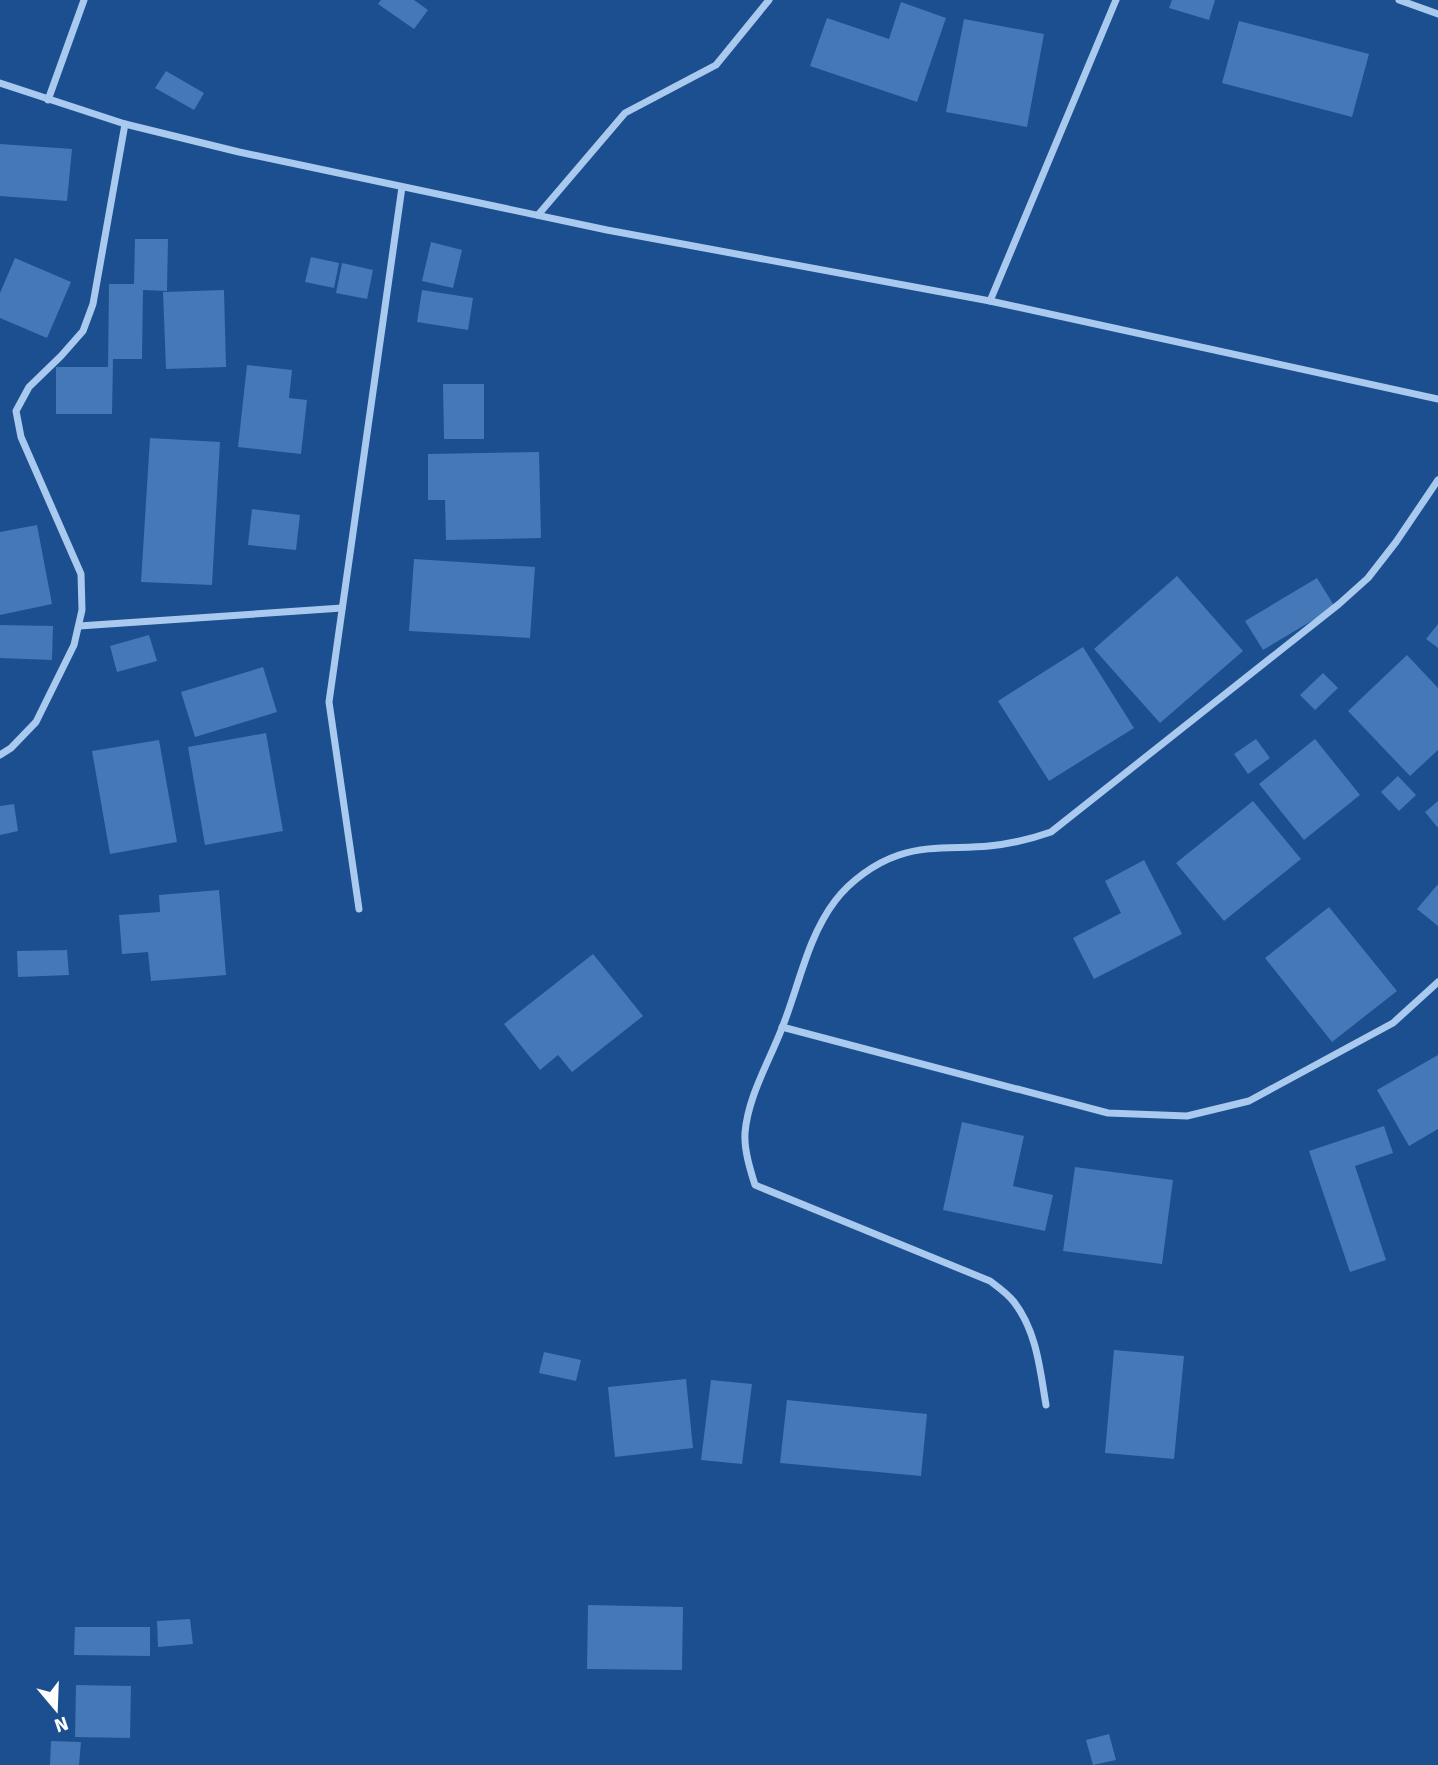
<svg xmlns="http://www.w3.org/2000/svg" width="1438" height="1765" font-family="Signika,sans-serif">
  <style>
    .building { fill: #4478b7 }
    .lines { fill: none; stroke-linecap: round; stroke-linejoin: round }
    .street { stroke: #a9c9ee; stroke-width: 7 }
  </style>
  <rect width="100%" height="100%" fill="#1b4f8f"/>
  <g class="building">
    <polygon points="381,0 414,0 428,10 414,29 378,4"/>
    <polygon points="1172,0 1215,0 1209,20 1169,8"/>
    <polygon points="901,2 946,18 917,102 810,66 827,18 889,39"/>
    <polygon points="964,19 1044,34 1027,127 946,112"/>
    <polygon points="1239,21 1369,54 1352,117 1222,83"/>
    <polygon points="166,71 204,93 194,110 155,88"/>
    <polygon points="0,144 72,149 67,201 0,196"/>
    <polygon points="135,239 168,239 167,291 143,290 142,359 113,359 112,414 56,414 56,367 108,367 109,284 134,284"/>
    <polygon points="431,242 462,250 453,288 422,281"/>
    <polygon points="311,257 339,263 334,288 305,282"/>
    <polygon points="15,258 71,282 47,338 0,318 0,293"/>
    <polygon points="342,263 373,270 367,299 336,293"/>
    <polygon points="224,290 226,367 166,369 163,292"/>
    <polygon points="422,290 473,298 468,330 417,322"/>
    <polygon points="247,365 292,370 289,398 307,400 301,454 238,447"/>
    <polygon points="443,384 484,384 484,439 444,439"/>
    <polygon points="150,438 220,442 212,585 141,582"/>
    <polygon points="539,452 541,538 446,540 445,500 428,500 428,454"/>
    <polygon points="252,509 300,515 296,550 248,545"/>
    <polygon points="37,525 52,604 0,615 0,532"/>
    <polygon points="414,559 535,567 530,638 409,631"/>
    <polygon points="1177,576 1243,651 1160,723 1094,649"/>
    <polygon points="1317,578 1335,607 1263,650 1245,621"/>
    <polygon points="1438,624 1438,648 1426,639"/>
    <polygon points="0,625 53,626 52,660 0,658"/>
    <polygon points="149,635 157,661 117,672 110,646"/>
    <polygon points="1083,647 1134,728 1049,781 998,701"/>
    <polygon points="1407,655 1438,688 1438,750 1410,776 1348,711"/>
    <polygon points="263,667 277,712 195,737 181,692"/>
    <polygon points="1323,673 1338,688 1315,710 1300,695"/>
    <polygon points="266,733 283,831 205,845 188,747"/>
    <polygon points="1256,739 1270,758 1248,774 1234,754"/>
    <polygon points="1315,739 1360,795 1304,840 1259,784"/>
    <polygon points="159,740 177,842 110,854 92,751"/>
    <polygon points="1398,776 1416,795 1399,811 1381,792"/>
    <polygon points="1253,801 1301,859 1224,921 1176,863"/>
    <polygon points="1438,801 1438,828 1425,812"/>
    <polygon points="14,804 18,831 0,835 0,806"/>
    <polygon points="1144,860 1182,934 1094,979 1073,938 1121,913 1105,881"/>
    <polygon points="1438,884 1438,926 1417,909"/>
    <polygon points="219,890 226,975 151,981 148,952 122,954 119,915 160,912 159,895"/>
    <polygon points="1329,907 1397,991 1332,1042 1265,958"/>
    <polygon points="67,950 69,975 18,977 17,951"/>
    <polygon points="593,954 643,1016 572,1072 558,1055 540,1070 504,1024"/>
    <polygon points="1438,1055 1438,1129 1409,1146 1377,1090"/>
    <polygon points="962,1122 1024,1136 1013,1186 1053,1195 1045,1231 943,1210"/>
    <polygon points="1384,1126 1393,1153 1355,1166 1386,1260 1350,1272 1309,1151"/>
    <polygon points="1075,1167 1173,1180 1162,1264 1063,1251"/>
    <polygon points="1114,1350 1184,1356 1174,1459 1105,1453"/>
    <polygon points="544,1352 581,1360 576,1381 539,1373"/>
    <polygon points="686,1379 693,1448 615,1457 608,1387"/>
    <polygon points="711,1380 752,1384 742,1464 701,1460"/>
    <polygon points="787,1400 927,1414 921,1476 780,1463"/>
    <polygon points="588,1605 683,1607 682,1670 587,1669"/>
    <polygon points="190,1619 193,1644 158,1647 157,1621"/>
    <polygon points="75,1627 150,1627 150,1656 74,1655"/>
    <polygon points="76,1685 131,1686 130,1738 75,1737"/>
    <polygon points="1109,1734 1116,1760 1093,1765 1086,1740"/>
    <polygon points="51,1741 81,1742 79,1765 50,1765"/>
  </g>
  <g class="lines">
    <g class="street">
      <polyline points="1399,0 1438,14"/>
      <polyline points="0,83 125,124 239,152 607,230 990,301 1438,399"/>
      <polyline points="48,100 84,0"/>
      <polyline points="538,215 625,113 716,65 769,0"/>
      <polyline points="990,301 1116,0"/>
      <polyline points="79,626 342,608"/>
      <polyline points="0,755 11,748 36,722 74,645 82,610 81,574 21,437 16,411 29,387 61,356 83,331 93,304 125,124"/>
      <polyline points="359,909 329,702 402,187"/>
      <polyline points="782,1027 1108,1113 1187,1116 1249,1101 1393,1023 1438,982"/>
      <path d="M1046,1405C1040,1370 1037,1332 1014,1302C1008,1294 998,1287 990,1281L755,1185C750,1169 744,1150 745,1133C748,1096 769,1062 782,1028C799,986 807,938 835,901C850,881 875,863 899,855C928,845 959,849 989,846C1010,844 1031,839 1051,832L1339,604L1368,578L1396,542L1438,480"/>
    </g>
  </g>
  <g transform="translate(56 1709) rotate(161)" stroke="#1b4f8f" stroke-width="5" paint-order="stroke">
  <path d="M0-5L12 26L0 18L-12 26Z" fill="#ffffff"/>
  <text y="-10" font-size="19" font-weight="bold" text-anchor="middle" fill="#ffffff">N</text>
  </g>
</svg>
